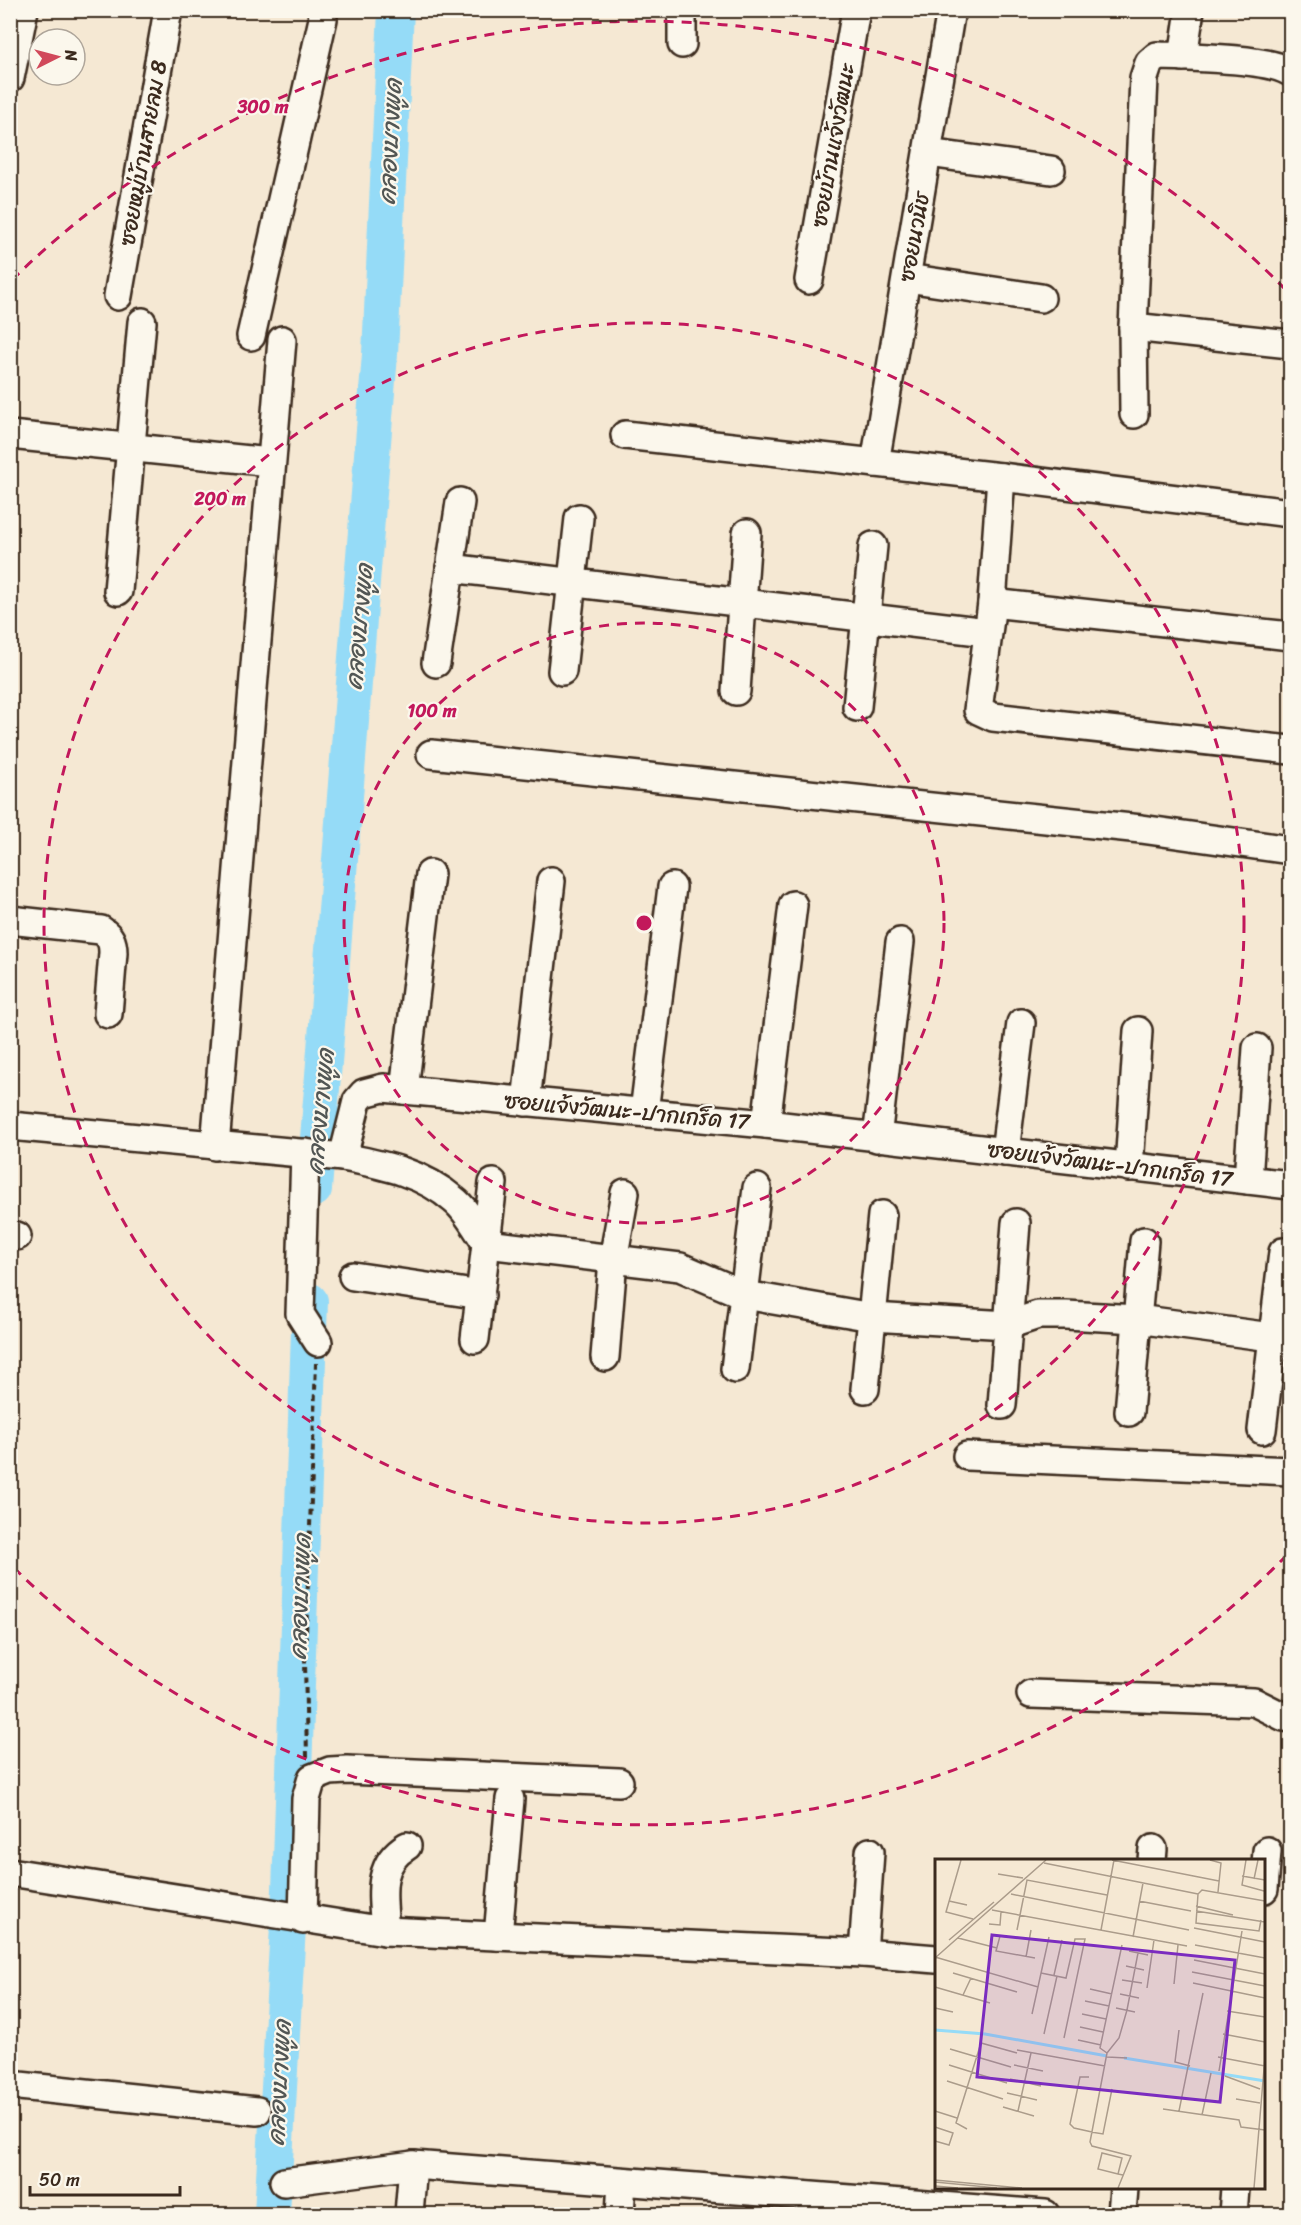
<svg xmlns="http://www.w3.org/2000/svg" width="1301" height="2225" font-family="Sriracha,'Playpen Sans Thai',sans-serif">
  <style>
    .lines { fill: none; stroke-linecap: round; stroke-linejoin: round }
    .river { stroke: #95dbf7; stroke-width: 36 }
    .minor-casing { stroke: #3b2a1e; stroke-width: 32 }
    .path { stroke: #3b2a1e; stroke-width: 4; stroke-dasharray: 6 4.5; stroke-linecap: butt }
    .minor { stroke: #fbf7ec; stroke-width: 27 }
    .ring { fill: none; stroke: #c2185b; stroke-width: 3; stroke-dasharray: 10 8 }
    .labels { text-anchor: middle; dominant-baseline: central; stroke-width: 4.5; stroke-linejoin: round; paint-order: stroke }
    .street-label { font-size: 22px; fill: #3b2a1e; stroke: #fbf7ec }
    .water-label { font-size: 24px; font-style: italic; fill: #525654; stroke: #fbf7ec }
    .inset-river { fill: none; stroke: #95dbf7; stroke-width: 3 }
    .inset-road { fill: none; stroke: #ab9c8b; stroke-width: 1.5 }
    .view { fill: #7b2cbf; fill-opacity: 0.15; stroke: #7b2cbf; stroke-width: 3 }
    .inset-edge { fill: none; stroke: #3b2a1e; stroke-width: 3 }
    .centre { fill: #c2185b; stroke: #fbf7ec; stroke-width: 3 }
    .ring-label { font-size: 18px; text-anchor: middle; font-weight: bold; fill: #c2185b; stroke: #fbf7ec; stroke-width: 4.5; stroke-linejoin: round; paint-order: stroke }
  </style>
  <rect width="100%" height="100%" fill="#f5e8d3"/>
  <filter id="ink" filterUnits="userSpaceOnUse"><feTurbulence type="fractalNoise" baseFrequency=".0167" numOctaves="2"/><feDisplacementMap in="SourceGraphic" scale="12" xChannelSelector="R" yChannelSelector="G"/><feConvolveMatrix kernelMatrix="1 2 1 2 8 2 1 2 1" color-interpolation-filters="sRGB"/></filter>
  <g filter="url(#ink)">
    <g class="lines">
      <g class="river">
        <polyline points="314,1189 380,354 396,10"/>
        <polyline points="272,2214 290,1890 310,1301"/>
      </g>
      <g class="minor-casing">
        <g id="minor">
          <polyline points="682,44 682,10"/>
          <polyline points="1183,57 1190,10"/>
          <polyline points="10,78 24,10"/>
          <polyline points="928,153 1051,170"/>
          <polyline points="907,278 1041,298"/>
          <polyline points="809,280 856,10"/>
          <polyline points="118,296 168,10"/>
          <polyline points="1133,327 1290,344"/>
          <polyline points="251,336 323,19 322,10"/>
          <path d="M1134,414L1133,327L1144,78L1149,63L1157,56C1186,57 1269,58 1290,72"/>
          <polyline points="10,435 270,462"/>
          <polyline points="625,435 1001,477 1290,513"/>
          <polyline points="875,463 951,10"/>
          <polyline points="1001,477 992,603 978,710 993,717 1290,750"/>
          <polyline points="450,568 987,632"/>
          <polyline points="118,591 142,322"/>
          <polyline points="992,603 1290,636"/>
          <polyline points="436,663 460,502"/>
          <polyline points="562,671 579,518"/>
          <polyline points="736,691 747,533"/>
          <polyline points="857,707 873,546"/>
          <polyline points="431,754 1141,829 1290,850"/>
          <path d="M10,920L101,930C110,936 113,941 113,953L108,1014"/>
          <polyline points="404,1090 430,874"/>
          <polyline points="526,1102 551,881"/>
          <polyline points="644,1112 672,887"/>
          <polyline points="766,1124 793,905"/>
          <polyline points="10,1126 343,1157 357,1101 364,1093 383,1088 766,1124 1290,1185"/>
          <polyline points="877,1138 900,942"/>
          <polyline points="215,1146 282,340"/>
          <polyline points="1005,1152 1021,1023"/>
          <polyline points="305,1153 300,1314 318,1342"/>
          <path d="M343,1157C383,1165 422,1172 454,1200C467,1210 477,1230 487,1244L680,1267L745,1295L872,1317L1008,1325L1038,1315H1066L1137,1319L1271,1337"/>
          <polyline points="1129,1167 1138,1031"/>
          <polyline points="1248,1180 1257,1048"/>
          <polyline points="10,1235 17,1236"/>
          <polyline points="353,1276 481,1295"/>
          <polyline points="475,1339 493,1183"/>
          <polyline points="605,1357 613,1260 625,1193"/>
          <polyline points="735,1369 757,1188"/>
          <polyline points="865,1389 882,1215"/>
          <polyline points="1002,1405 1016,1223"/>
          <polyline points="1129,1412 1144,1241"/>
          <polyline points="1262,1430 1283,1252"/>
          <polyline points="967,1456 1290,1471"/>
          <polyline points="1031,1694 1254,1702 1284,1717 1290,1718"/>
          <polyline points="1152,1860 1153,1849"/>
          <polyline points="10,1872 385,1931 863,1953 936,1959"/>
          <polyline points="1264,1889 1267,1851"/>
          <polyline points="303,1920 306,1799 312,1778 330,1771 347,1770 619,1782"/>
          <path d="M385,1931C383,1898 375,1865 407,1846"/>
          <polyline points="498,1936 510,1799"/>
          <polyline points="863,1953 870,1852"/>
          <polyline points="10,2085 257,2111"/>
          <polyline points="284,2182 413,2165 1045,2214"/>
          <polyline points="409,2214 413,2165"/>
          <polyline points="620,2214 622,2182"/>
          <polyline points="1122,2214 1124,2188"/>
          <polyline points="1233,2214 1235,2188"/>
        </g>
      </g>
      <polyline class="path" points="307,1757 305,1662 316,1363"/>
      <use href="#minor" class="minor"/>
    </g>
  </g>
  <g class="ring">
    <circle cx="644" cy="923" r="300"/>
    <circle cx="644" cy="923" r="600"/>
    <path d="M1287 1555A901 901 0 0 1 12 1566M12 280A901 901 0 0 1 1287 291"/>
  </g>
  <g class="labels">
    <g class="street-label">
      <text transform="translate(833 145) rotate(-80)">ซอยบ้านแจ้งวัฒนะ</text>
      <text transform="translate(143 153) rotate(-80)">ซอยหมู่บ้านสายลม 8</text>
      <text transform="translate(914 237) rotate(-80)">ซอยนวนิช</text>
      <text transform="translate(627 1111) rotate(5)">ซอยแจ้งวัฒนะ-ปากเกร็ด 17</text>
      <text transform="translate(1110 1164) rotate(7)">ซอยแจ้งวัฒนะ-ปากเกร็ด 17</text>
    </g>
    <g class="water-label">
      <text transform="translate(390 142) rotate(-87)">คลองบางพูด</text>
      <text transform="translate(359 627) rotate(-85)">คลองบางพูด</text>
      <text transform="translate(320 1112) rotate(-85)">คลองบางพูด</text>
      <text transform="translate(300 1597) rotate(-88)">คลองบางพูด</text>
      <text transform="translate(279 2083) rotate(-87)">คลองบางพูด</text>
    </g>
  </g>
  <g transform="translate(935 1859)">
    <rect width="330" height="330" fill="#f5e8d3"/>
    <path class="inset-river" d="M0,171L50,175L172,197M189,199L330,222"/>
    <path class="inset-road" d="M26,1L11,53L38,60M177,1L284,22M275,1L286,4L283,33M311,1L307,26L329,32M109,4L263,35M63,15L88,19M307,17L330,21M319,20L323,1M76,35L254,71M14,42L32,46M204,42L256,52M261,47L298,56M57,51L252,87M261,52L330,63M326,61L324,72L261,64L263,35L267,31L330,42M54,65L65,66L66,53M259,69L330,83M82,71L92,21L172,36M166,71L179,1M198,78L208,24M23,79L62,89M95,80L65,77L61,92L100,99M14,81L59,43M260,86L330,99M194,92L213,96M0,98L103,128M91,98L96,71M0,99L111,1M259,101L330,115M191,107L209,111M257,113L330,127M18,114L82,133M106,114L131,119L140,80H150L129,179M119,116L127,81M187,121L207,124M258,124L330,139M239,125L243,86M0,128L55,144M212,129L219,81M155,130L177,135M185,135L204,139M28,136L36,119M150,142L174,147M0,149L18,153M181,149L200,153M292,152L330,158M97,155L114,78M147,155L171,160M145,168L168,173M244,171L240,203L255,207M109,175L122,117M288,175L330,183M143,181L166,186M15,190L76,208M82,191L170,207M172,194L184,179L192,151L203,94M172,198L192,199M283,198L330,207M14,206L72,224M79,206L108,212M284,212L307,72M290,217L325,230M154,218H145L135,265L139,269L157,273M75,220L106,227M12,222L68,240M72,234L102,241M301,240L325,244M68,248L99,257M228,250L304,261L306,268L330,271M0,252L22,259M83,252L96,194M244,252L268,134M267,256L276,214M0,268L18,274L14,286L0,282M32,270L21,264L46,184L82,194M156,273L168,275L177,230M183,315L187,299L167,294L163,310L183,315L188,316M0,321L87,329M0,323L62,329M0,327L23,329M183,329L196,297L157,287L155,283L172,194L165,189L187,86M319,329L330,198"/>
    <path class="view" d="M57,76L300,101L285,243L42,218Z"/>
    <rect width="330" height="330" class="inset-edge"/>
  </g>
  <circle cx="644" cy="923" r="9" class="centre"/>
  <g class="ring-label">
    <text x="263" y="113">300 m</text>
    <text x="220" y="505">200 m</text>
    <text x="432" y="717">100 m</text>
  </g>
  <rect width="1301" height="2225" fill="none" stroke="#fbf7ec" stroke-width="36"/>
  <rect x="18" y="18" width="1265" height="2189" fill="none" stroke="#3b2a1e" stroke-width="2" filter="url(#ink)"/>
  <g transform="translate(57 57) rotate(84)"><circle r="28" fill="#fbf7ec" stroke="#aea59a" stroke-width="1.5"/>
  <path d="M0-4.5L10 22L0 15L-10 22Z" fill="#d1495b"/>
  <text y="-9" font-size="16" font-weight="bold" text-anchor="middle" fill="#3b2a1e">N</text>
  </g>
  <path d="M30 2186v9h150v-9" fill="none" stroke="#3b2a1e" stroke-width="3"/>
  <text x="39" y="2186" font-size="18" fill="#3b2a1e" stroke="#fbf7ec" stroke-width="4.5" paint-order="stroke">50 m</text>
</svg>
